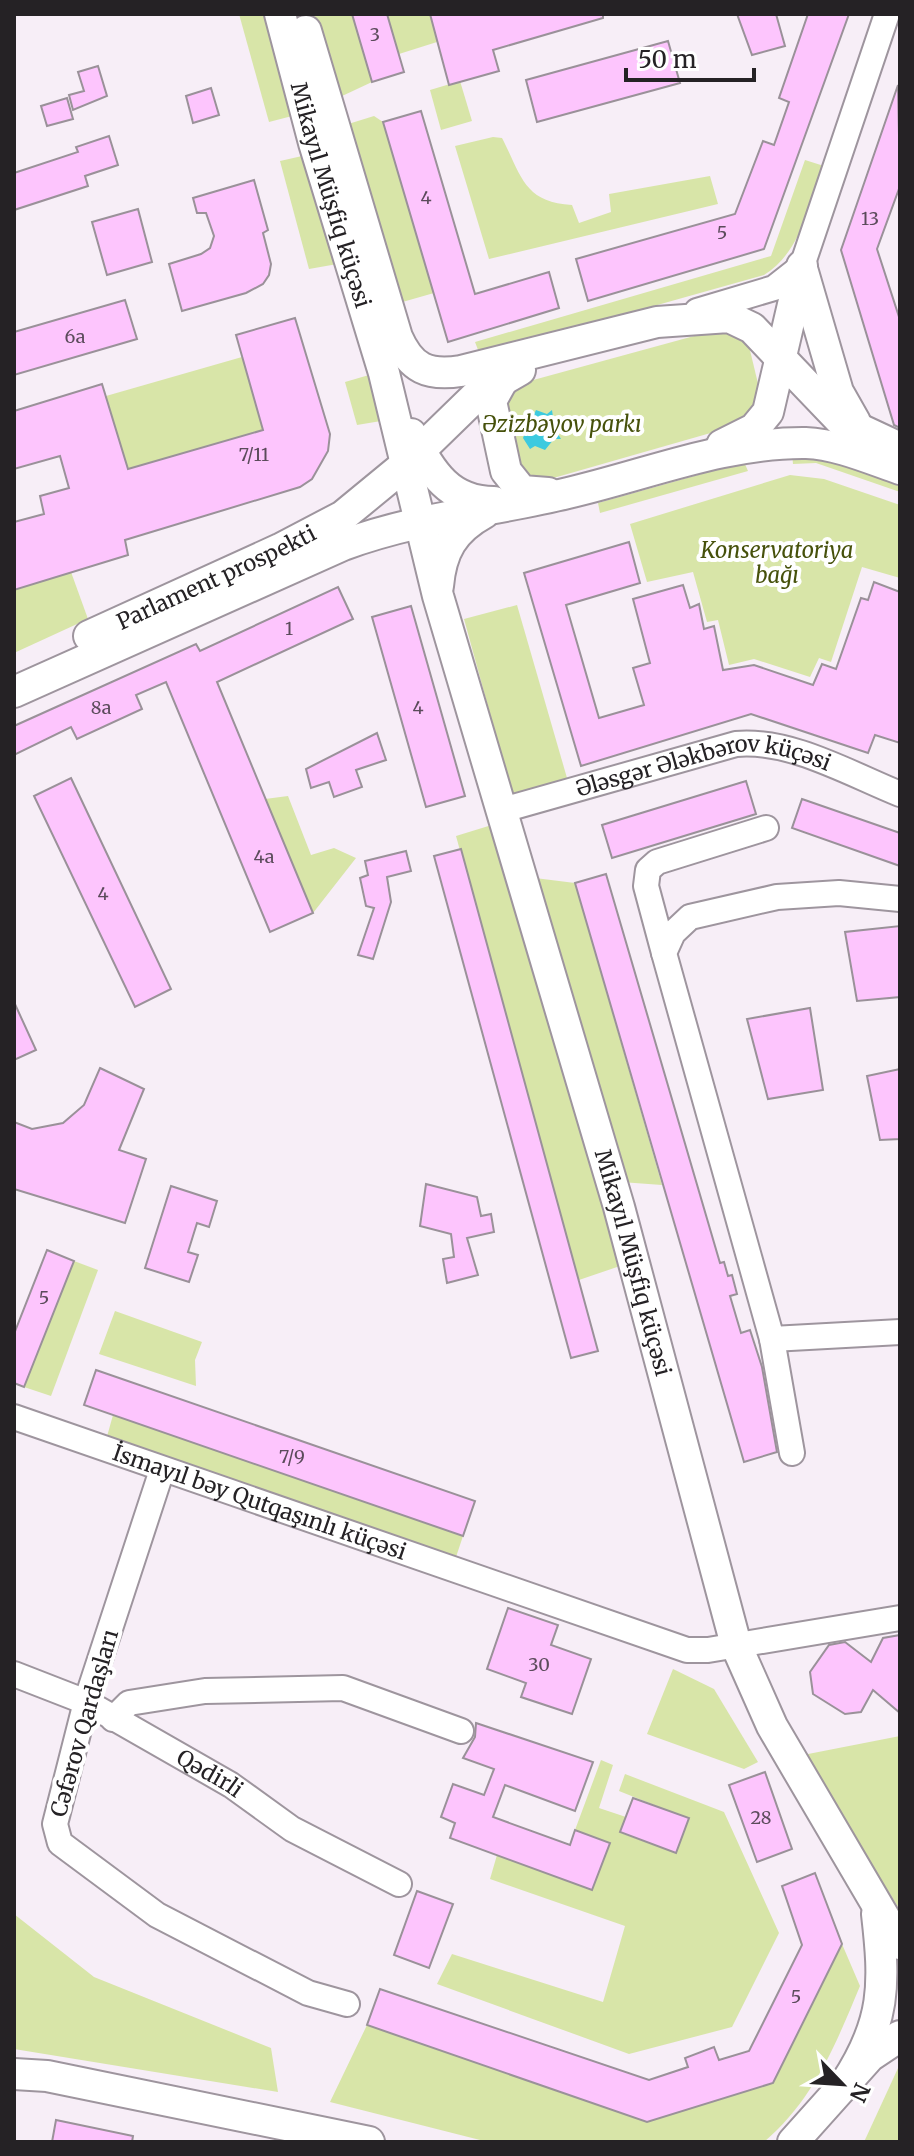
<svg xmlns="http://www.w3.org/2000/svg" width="914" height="2156" font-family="Merriweather,serif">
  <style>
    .green { fill: #d8e5a8 }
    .water { fill: #3dcadf }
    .building { fill: #fdc5fd; stroke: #9a9199; stroke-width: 2 }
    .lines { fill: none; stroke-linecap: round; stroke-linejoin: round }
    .minor-casing { stroke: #9e959e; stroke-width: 28 }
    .major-casing { stroke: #9e959e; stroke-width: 34 }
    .minor { stroke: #fff; stroke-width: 24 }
    .major { stroke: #fff; stroke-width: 30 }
    .labels { text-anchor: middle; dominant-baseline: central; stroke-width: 8; stroke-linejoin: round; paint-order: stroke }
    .number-label { font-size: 18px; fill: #5b4b5b }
    .street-label { font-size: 22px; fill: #252225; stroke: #fff }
    .park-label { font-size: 22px; font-style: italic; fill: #46510b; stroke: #fff }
  </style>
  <rect width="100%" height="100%" fill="#f7eef7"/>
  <g class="green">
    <polygon points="239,14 267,14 296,115 269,122"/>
    <polygon points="314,14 352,14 372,82 340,97"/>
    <polygon points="387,14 430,14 437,42 399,54"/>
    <polygon points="460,81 472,121 441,130 430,90"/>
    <polygon points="374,116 383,122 434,293 399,303 345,125"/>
    <path d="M493,137L502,138C522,177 524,202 572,205L579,223L611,212L609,194L710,176L718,204L489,259L455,146Z"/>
    <polygon points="311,154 343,263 309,269 280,161"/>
    <path d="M805,160L824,166C809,205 801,252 764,275L480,355L475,342L771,256Z"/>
    <polygon points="727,327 747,338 762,400 749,422 536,483 523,481 498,405 515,385"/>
    <polygon points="242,357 263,430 128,469 106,396"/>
    <polygon points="369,375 381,421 357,425 345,382"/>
    <polygon points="792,454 818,455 900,483 900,492 816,463 793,464"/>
    <polygon points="744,462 748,471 600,513 598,503"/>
    <polygon points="790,475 824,479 900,505 900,578 862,567 831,662 819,658 810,677 754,659 729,665 718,620 707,622 693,572 647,582 630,524"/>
    <polygon points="71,572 88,619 14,653 14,590"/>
    <polygon points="517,605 567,778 512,794 464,619"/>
    <polygon points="288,796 311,855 334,848 356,858 313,913 265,799"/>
    <polygon points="495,824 620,1266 579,1280 456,836"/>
    <polygon points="535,878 575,883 662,1185 621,1182"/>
    <polygon points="74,1261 98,1270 51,1396 24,1387"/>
    <polygon points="115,1311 202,1342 195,1360 196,1386 99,1354"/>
    <polygon points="113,1415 463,1536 456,1557 106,1440"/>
    <polygon points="673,1669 714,1689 758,1762 744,1769 647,1734"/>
    <polygon points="900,1736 900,1910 803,1755"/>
    <polygon points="601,1760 613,1765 599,1808 626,1817 621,1833 676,1853 689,1819 619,1791 625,1774 724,1812 779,1933 732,2027 629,2054 437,1984 452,1954 603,2002 625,1926 490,1879 497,1855 592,1890 609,1843 575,1830"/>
    <polygon points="14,1914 94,1977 271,2048 278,2092 14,2049"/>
    <path d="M842,1944L860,1986C835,2046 814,2099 764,2142H488L330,2102L367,2025L647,2122L773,2083Z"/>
    <polygon points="900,2065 900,2142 864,2142 899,2066"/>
  </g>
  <polygon class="water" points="536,410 547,414 552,410 553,417 562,422 558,434 561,439 554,439 545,450 535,446 530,449 523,438 528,425 525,420 532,419"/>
  <g class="building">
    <polygon points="352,14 387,14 404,72 372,82"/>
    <polygon points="430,14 603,14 603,18 493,50 499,71 449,85"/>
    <polygon points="737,14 776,14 785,46 752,55"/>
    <polygon points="808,14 849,14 764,249 588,301 576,259 735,214 763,141 774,145 789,102 779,98"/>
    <polygon points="668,41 680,83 537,122 526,80"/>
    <polygon points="98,66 107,96 73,110 69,95 84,91 78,72"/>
    <polygon points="898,85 900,186 877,249 900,320 900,428 894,425 841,250"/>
    <polygon points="211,88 219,115 193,123 186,96"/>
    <polygon points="67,98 73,119 47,126 41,106"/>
    <polygon points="421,111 475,294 549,272 559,308 448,342 383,122"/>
    <polygon points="109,136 118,165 85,176 88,186 14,210 14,173 78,152 76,147"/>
    <polygon points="254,180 268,230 263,233 271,264 269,275 263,284 246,293 182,311 169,264 201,254 210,248 214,236 206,213 197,213 193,198"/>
    <polygon points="138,209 152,262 107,275 92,222"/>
    <polygon points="125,300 137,339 14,375 14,332"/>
    <polygon points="295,318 330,434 328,451 312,479 300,487 125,540 128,555 14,590 14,522 44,514 40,496 69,488 60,456 14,469 14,411 102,384 128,469 263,430 236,335"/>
    <polygon points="629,542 640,583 566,605 599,718 644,705 633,668 650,663 633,599 683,585 690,608 699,604 704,629 714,626 723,670 754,665 813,685 822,664 836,669 861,598 868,600 874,582 900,592 900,743 875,735 868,753 751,714 581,766 524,573"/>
    <polygon points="338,587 353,619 217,682 313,913 270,932 166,682 136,695 142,709 77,739 71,727 14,755 14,726 196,644 200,651"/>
    <polygon points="411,606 465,796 426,807 372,617"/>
    <polygon points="377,733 386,760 356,770 362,787 334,797 329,782 311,788 306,769"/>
    <polygon points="71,778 171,989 135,1007 34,796"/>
    <polygon points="746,781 756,814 612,858 602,825"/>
    <polygon points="802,799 900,833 900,866 792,828"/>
    <polygon points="461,849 598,1351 571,1358 434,856"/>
    <polygon points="406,851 411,871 387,877 391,902 373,959 358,955 374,908 366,906 360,878 368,875 365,861"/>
    <polygon points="606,874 720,1263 724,1262 728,1276 732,1275 737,1294 730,1296 741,1333 750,1330 762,1367 777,1452 744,1462 575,883"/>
    <polygon points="900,926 900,997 857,1001 845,932"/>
    <polygon points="14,1002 36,1050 14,1060"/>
    <polygon points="810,1008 823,1090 768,1099 747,1019"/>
    <polygon points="100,1068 144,1089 119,1150 146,1159 125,1223 14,1189 14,1122 32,1129 63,1123 84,1105"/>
    <polygon points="900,1069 900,1139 880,1140 867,1076"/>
    <polygon points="426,1184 477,1197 481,1216 491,1214 494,1232 467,1238 478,1275 447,1283 443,1259 454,1257 451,1234 420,1226"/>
    <polygon points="171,1186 217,1201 209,1227 197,1223 188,1252 198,1255 189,1282 145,1268"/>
    <polygon points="47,1250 74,1261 24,1387 14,1383 14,1334"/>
    <polygon points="96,1370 475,1501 463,1536 84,1405"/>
    <polygon points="508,1608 558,1625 551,1645 591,1659 572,1714 521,1697 526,1683 487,1669"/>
    <polygon points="900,1635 900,1713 873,1690 861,1712 845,1714 813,1694 810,1672 829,1645 845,1642 871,1662 883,1638"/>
    <polygon points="476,1723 593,1762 575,1811 505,1785 493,1817 570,1845 575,1830 610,1843 592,1890 450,1838 455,1823 441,1817 453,1784 484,1795 494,1769 463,1758 475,1737"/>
    <polygon points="765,1772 792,1849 757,1862 729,1785"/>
    <polygon points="633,1798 689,1818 676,1853 620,1832"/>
    <polygon points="815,1873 842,1944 773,2083 647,2122 367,2025 380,1989 649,2080 688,2067 685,2058 714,2047 719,2060 749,2051 802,1945 782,1886"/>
    <polygon points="417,1891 453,1904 429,1968 394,1955"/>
    <polygon points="56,2120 133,2136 132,2142 52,2142"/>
  </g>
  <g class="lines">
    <g class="minor-casing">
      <g id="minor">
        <polyline points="697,311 774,288 802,266 887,14"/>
        <path id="s1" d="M503,810L736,744C791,739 850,774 900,794"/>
        <polyline points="664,953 646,886 648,870 657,862 766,828"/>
        <polyline points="772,1339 900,1332"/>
        <path id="s2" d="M14,1417L687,1650H708L900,1618"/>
        <polyline points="792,1453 772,1339 664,953 673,933 690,917 777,897 839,893 900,899"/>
        <polyline points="162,1470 86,1702 55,1824 60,1843 157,1915 308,1993 347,2004"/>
        <path id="s3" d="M14,1674L86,1702L231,1785L292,1829L399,1884"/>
        <polyline points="113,1719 129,1703 205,1691 343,1688 461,1731"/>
      </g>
    </g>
    <g class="major-casing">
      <g id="major">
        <path id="s4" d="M280,14L314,143L384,373L438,596L619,1207L736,1645L772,1726L900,1944"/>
        <path d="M306,31L397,337C411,369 428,376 461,371L657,322L729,317L752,328L840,420L900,448"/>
        <polyline points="803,272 838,392 855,422"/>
        <polyline points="505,376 491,401 506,471 522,491 548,493"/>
        <path d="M411,434C431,470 447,502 494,502"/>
        <polyline points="722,445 754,429 768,412 802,266"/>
        <path d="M438,586C441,551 453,530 484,513"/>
        <path id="s5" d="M89,636L280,549L343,516L405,465L478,394L520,370"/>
        <path d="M14,692L343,545C415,518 493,511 568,493C646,475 725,442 806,443C837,444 871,459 900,469"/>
        <polyline points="14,2074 47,2076 369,2142"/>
        <path d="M845,2084C886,2022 885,1984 877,1914"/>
        <polyline points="793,2142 870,2056 900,2036"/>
      </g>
    </g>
    <use href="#minor" class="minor"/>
    <use href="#major" class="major"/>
  </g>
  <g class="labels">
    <g class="number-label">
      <text x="375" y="34">3</text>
      <text x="426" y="197">4</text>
      <text x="870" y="218">13</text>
      <text x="722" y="232">5</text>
      <text x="75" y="336">6a</text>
      <text x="254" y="454">7/11</text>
      <text x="289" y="628">1</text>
      <text x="101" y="707">8a</text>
      <text x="418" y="707">4</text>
      <text x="264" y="856">4a</text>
      <text x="103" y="893">4</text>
      <text x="44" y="1297">5</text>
      <text x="292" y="1456">7/9</text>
      <text x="539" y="1664">30</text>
      <text x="761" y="1817">28</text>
      <text x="796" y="1996">5</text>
    </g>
    <g class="street-label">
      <text stroke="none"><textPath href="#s4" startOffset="188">Mikayıl Müşfiq küçəsi</textPath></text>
      <text stroke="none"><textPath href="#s5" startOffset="140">Parlament prospekti</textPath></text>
      <text stroke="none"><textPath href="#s1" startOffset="208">Ələsgər Ələkbərov küçəsi</textPath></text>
      <text stroke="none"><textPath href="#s4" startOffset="1298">Mikayıl Müşfiq küçəsi</textPath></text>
      <text stroke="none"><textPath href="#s2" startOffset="260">İsmayıl bəy Qutqaşınlı küçəsi</textPath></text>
      <text transform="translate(84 1723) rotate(-74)">Cəfərov Qardaşları</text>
      <text stroke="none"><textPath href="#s3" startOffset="220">Qədirli</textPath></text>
    </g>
    <g class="park-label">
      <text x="562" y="424">Əzizbəyov parkı</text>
      <text x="777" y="550">Konservatoriya<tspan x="777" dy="25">bağı</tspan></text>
    </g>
  </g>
  <rect width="914" height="2156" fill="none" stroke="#252225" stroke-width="32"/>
  <g transform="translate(842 2084) rotate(115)" stroke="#ffffff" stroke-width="6" paint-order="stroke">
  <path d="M0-6L14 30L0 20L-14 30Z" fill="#252225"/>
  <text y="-12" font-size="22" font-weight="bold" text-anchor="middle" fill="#252225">N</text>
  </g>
  <path d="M626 68v12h128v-12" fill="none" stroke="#252225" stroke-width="4"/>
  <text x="638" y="68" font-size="24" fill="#252225" stroke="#ffffff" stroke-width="6" paint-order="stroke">50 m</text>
</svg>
